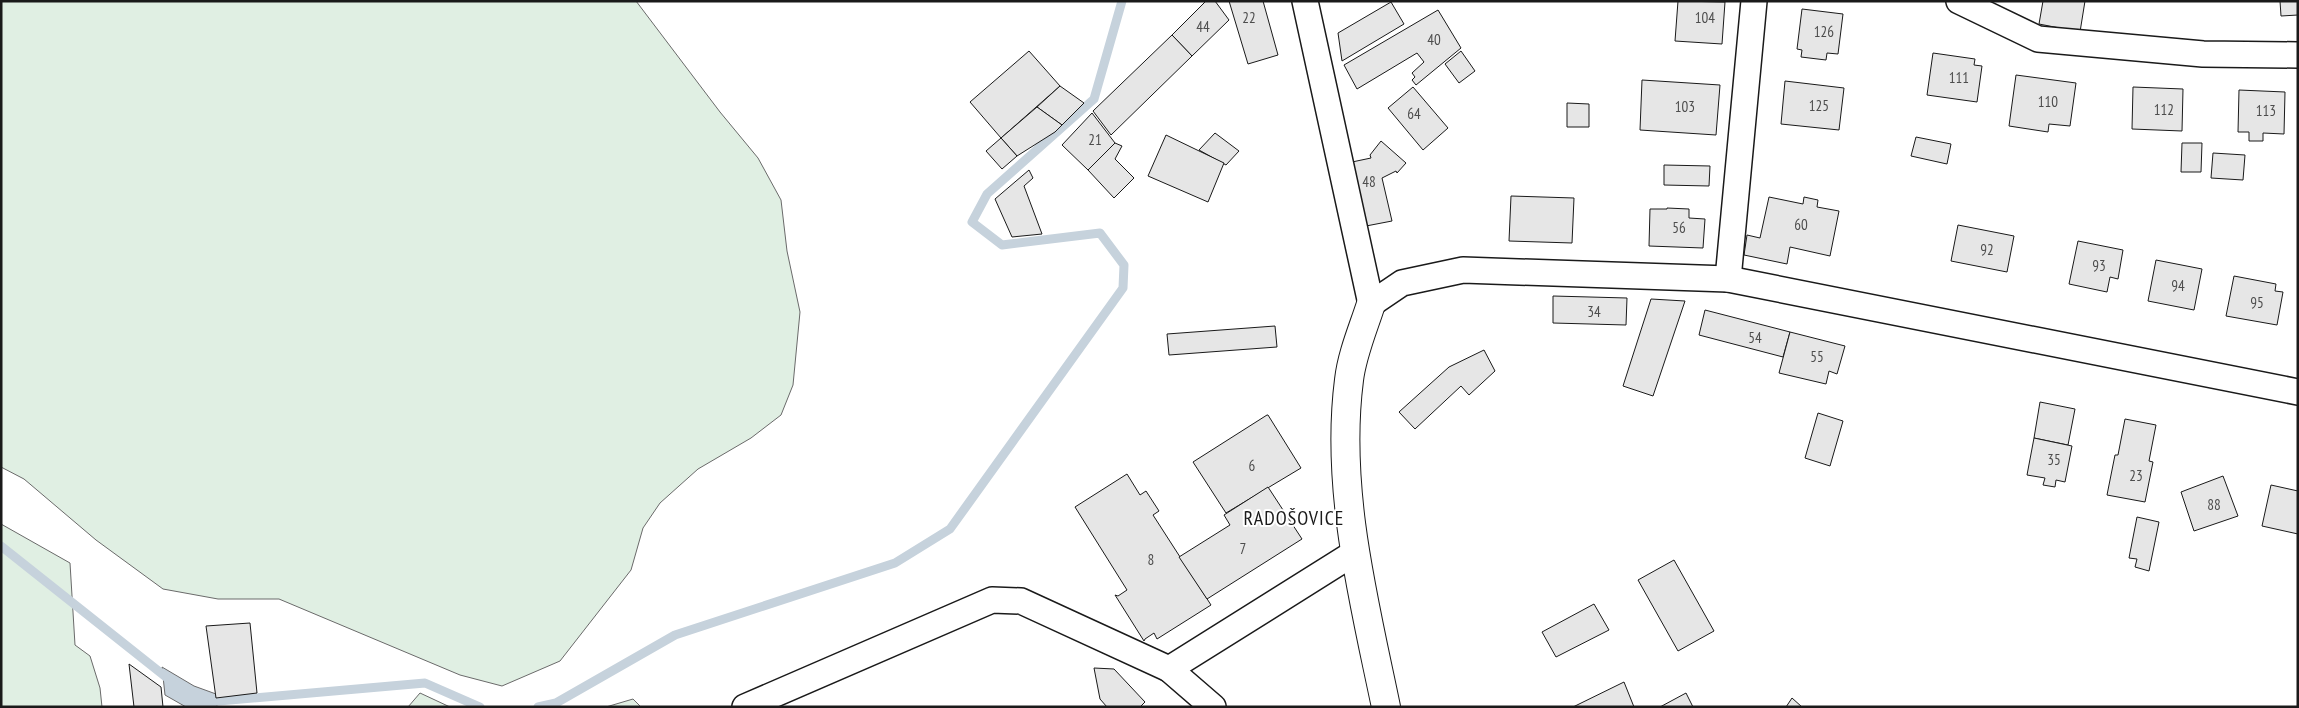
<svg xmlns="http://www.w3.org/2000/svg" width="2299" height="708" font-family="'PT Sans Narrow',sans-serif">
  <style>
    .green { fill: #e0efe3; stroke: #6a6a6a }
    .water { fill: #c6d2dc; stroke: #6a6a6a }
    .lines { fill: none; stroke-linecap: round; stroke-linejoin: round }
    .stream { stroke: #c6d2dc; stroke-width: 9 }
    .building { fill: #e6e6e6; stroke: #1a1a1a }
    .minor-casing { stroke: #1a1a1a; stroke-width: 28 }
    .tertiary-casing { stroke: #1a1a1a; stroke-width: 30 }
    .minor { stroke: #fff; stroke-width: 25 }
    .tertiary { stroke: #fff; stroke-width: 28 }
    .labels { text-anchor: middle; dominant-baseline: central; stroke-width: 4; stroke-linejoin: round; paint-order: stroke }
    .number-label { font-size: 15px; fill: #4d4d4d }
    .quarter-label { font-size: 20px; letter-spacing: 1px; fill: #1a1a1a; stroke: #fff }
  </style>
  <rect width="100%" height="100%" fill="#fff"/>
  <g class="green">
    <polygon points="1,1 636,1 720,112 758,158 781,200 787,251 800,312 793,385 781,415 751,438 698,469 660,503 643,528 631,570 560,661 502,686 460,675 279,599 218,599 163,589 96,540 24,479 1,467"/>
    <polygon points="1,524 70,563 75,645 90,656 100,688 102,707 1,707"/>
    <polygon points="420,693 450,707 408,707"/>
    <polygon points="633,699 641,707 606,707"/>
  </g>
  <polygon class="water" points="162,667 194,686 216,694 217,707 186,707 165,695"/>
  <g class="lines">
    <g class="stream">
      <polyline points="1,546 171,681"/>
      <polyline points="207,702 425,683 480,707"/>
      <polyline points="538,707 556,703 675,635 895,563 950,529 1123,288 1124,265 1100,233 1002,245 972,222 987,194 1094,99 1122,1"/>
    </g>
  </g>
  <g class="building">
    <polygon points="1206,1 1215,1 1229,20 1192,56 1172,35"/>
    <polygon points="1229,1 1263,1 1278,55 1248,64"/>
    <polygon points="1678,1 1725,2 1722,44 1675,41"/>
    <polygon points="2043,1 2085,1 2080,32 2039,24"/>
    <polygon points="2280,1 2298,1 2298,15 2281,16"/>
    <polygon points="1391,2 1404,24 1342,61 1338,33"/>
    <polygon points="1802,9 1843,14 1838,54 1827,53 1826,60 1801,57 1802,50 1797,49"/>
    <polygon points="1438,10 1461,48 1416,85 1412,80 1415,77 1412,73 1424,62 1417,53 1357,89 1344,65"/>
    <polygon points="1172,35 1192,56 1111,135 1093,111"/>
    <polygon points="1029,51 1060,86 1001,138 970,102"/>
    <polygon points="1461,51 1475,71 1459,83 1445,64"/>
    <polygon points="1933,53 1975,59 1974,65 1982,66 1977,102 1927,95"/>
    <polygon points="2016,75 2076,83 2070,126 2049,124 2048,132 2009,126"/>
    <polygon points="1642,80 1720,85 1716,135 1640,130"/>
    <polygon points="1785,81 1844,88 1839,130 1781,124"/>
    <polygon points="1060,86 1084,103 1062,125 1037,107"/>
    <polygon points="1413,87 1448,128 1423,150 1388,108"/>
    <polygon points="2133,87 2183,89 2182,131 2132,129"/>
    <polygon points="2239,90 2285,92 2284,134 2263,133 2263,141 2249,141 2249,132 2238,132"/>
    <polygon points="1567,103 1589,104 1589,127 1567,127"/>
    <polygon points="1037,107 1062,125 1055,132 1017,156 1001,138"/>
    <polygon points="1092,113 1115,143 1088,170 1062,145"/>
    <polygon points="1215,133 1239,151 1226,165 1199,150"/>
    <polygon points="1166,135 1224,163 1208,202 1148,176"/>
    <polygon points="1916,137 1951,144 1947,164 1911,156"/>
    <polygon points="1001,138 1017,156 1002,169 986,151"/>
    <polygon points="1381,141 1406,163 1397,173 1396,171 1382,178 1392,221 1366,226 1352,162 1371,158 1370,155"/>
    <polygon points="1115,143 1122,146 1115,159 1134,178 1114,198 1088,170"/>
    <polygon points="2182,143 2202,143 2201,172 2181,172"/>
    <polygon points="2213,153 2245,155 2243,180 2211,178"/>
    <polygon points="1664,165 1710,166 1709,186 1664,185"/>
    <polygon points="1029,170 1033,178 1024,186 1042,234 1012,237 995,199"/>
    <polygon points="1511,196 1574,198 1572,243 1509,241"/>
    <polygon points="1769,197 1803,204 1804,197 1818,200 1817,207 1839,211 1830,256 1790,247 1787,264 1744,255 1747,235 1760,238"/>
    <polygon points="1667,208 1689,209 1689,218 1705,219 1703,248 1649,246 1650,209 1667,209"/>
    <polygon points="1958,225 2014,236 2007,272 1951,261"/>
    <polygon points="2078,241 2123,250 2118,279 2110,277 2107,292 2069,284"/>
    <polygon points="2156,260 2202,269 2194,310 2148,301"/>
    <polygon points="2234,276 2276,284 2275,291 2283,292 2277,325 2226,316"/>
    <polygon points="1553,296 1627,298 1626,325 1553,323"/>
    <polygon points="1651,299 1685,301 1653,396 1623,386"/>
    <polygon points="1705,310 1790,332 1783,357 1699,335"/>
    <polygon points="1275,326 1277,347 1169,355 1167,334"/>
    <polygon points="1790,332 1845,346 1837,374 1829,371 1826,384 1779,373"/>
    <polygon points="1484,350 1495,371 1469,395 1461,386 1415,429 1399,412 1449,367"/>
    <polygon points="2040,402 2075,409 2068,445 2034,438"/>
    <polygon points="1818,413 1843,421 1830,466 1805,458"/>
    <polygon points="1267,415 1268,415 1301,468 1226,513 1193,462"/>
    <polygon points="2125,419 2156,425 2149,461 2153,462 2145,502 2107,495 2115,455 2118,455"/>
    <polygon points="2034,438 2072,446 2065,482 2056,480 2055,487 2043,485 2045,478 2027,475"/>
    <polygon points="1127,474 1140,495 1146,491 1159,511 1153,515 1211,605 1157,639 1154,633 1145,639 1144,641 1115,595 1118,596 1127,590 1075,507"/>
    <polygon points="2223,476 2238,516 2194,531 2181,492"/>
    <polygon points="2271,485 2298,491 2298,534 2262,526"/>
    <polygon points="1268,487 1302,539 1207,599 1179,557 1230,525 1224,515"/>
    <polygon points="2137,517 2159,522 2149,571 2135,567 2137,559 2129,558"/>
    <polygon points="1674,560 1714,631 1678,651 1638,580"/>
    <polygon points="1594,604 1609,630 1556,657 1542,632"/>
    <polygon points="250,623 257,693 216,698 206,626"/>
    <polygon points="129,664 161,687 163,707 134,707"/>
    <polygon points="1094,668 1114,669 1145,702 1140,707 1107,707 1100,699"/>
    <polygon points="1624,682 1634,707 1573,707"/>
    <polygon points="1686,693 1693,707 1660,707"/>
    <polygon points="1792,698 1802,707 1786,707"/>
  </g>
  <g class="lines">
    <g class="minor-casing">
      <g id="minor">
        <polyline points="1305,1 1371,304 1402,283 1463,270 1728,279 2298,392"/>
        <polyline points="1959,1 2038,39 2203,54 2298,55"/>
        <polyline points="1728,279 1754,1"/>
        <polyline points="1169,669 1213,707"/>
        <polyline points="745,707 992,600 1021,601 1169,669 1354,553"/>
      </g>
    </g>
    <g class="tertiary-casing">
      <path id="tertiary" d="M1371,304C1363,329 1352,354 1349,380C1335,489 1364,601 1386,707"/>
    </g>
    <use href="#minor" class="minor"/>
    <use href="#tertiary" class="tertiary"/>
  </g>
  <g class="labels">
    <g class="number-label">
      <text x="1249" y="17">22</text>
      <text x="1705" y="17">104</text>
      <text x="1203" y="26">44</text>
      <text x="1824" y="31">126</text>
      <text x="1434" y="39">40</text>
      <text x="1959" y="77">111</text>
      <text x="2048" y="101">110</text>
      <text x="1819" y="105">125</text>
      <text x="1685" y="106">103</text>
      <text x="2164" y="109">112</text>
      <text x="2266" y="110">113</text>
      <text x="1414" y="113">64</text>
      <text x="1095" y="139">21</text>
      <text x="1369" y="181">48</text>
      <text x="1801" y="224">60</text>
      <text x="1679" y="227">56</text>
      <text x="1987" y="249">92</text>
      <text x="2099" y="265">93</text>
      <text x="2178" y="285">94</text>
      <text x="2257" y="302">95</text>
      <text x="1594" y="311">34</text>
      <text x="1755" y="337">54</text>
      <text x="1817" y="356">55</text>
      <text x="2054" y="459">35</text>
      <text x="1252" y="465">6</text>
      <text x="2136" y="475">23</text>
      <text x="2214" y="504">88</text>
      <text x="1243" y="548">7</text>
      <text x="1151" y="559">8</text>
    </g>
    <g class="quarter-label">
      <text x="1294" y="518">RADOŠOVICE</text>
    </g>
  </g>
  <rect width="2299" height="708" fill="none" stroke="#1a1a1a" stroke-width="5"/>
</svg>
